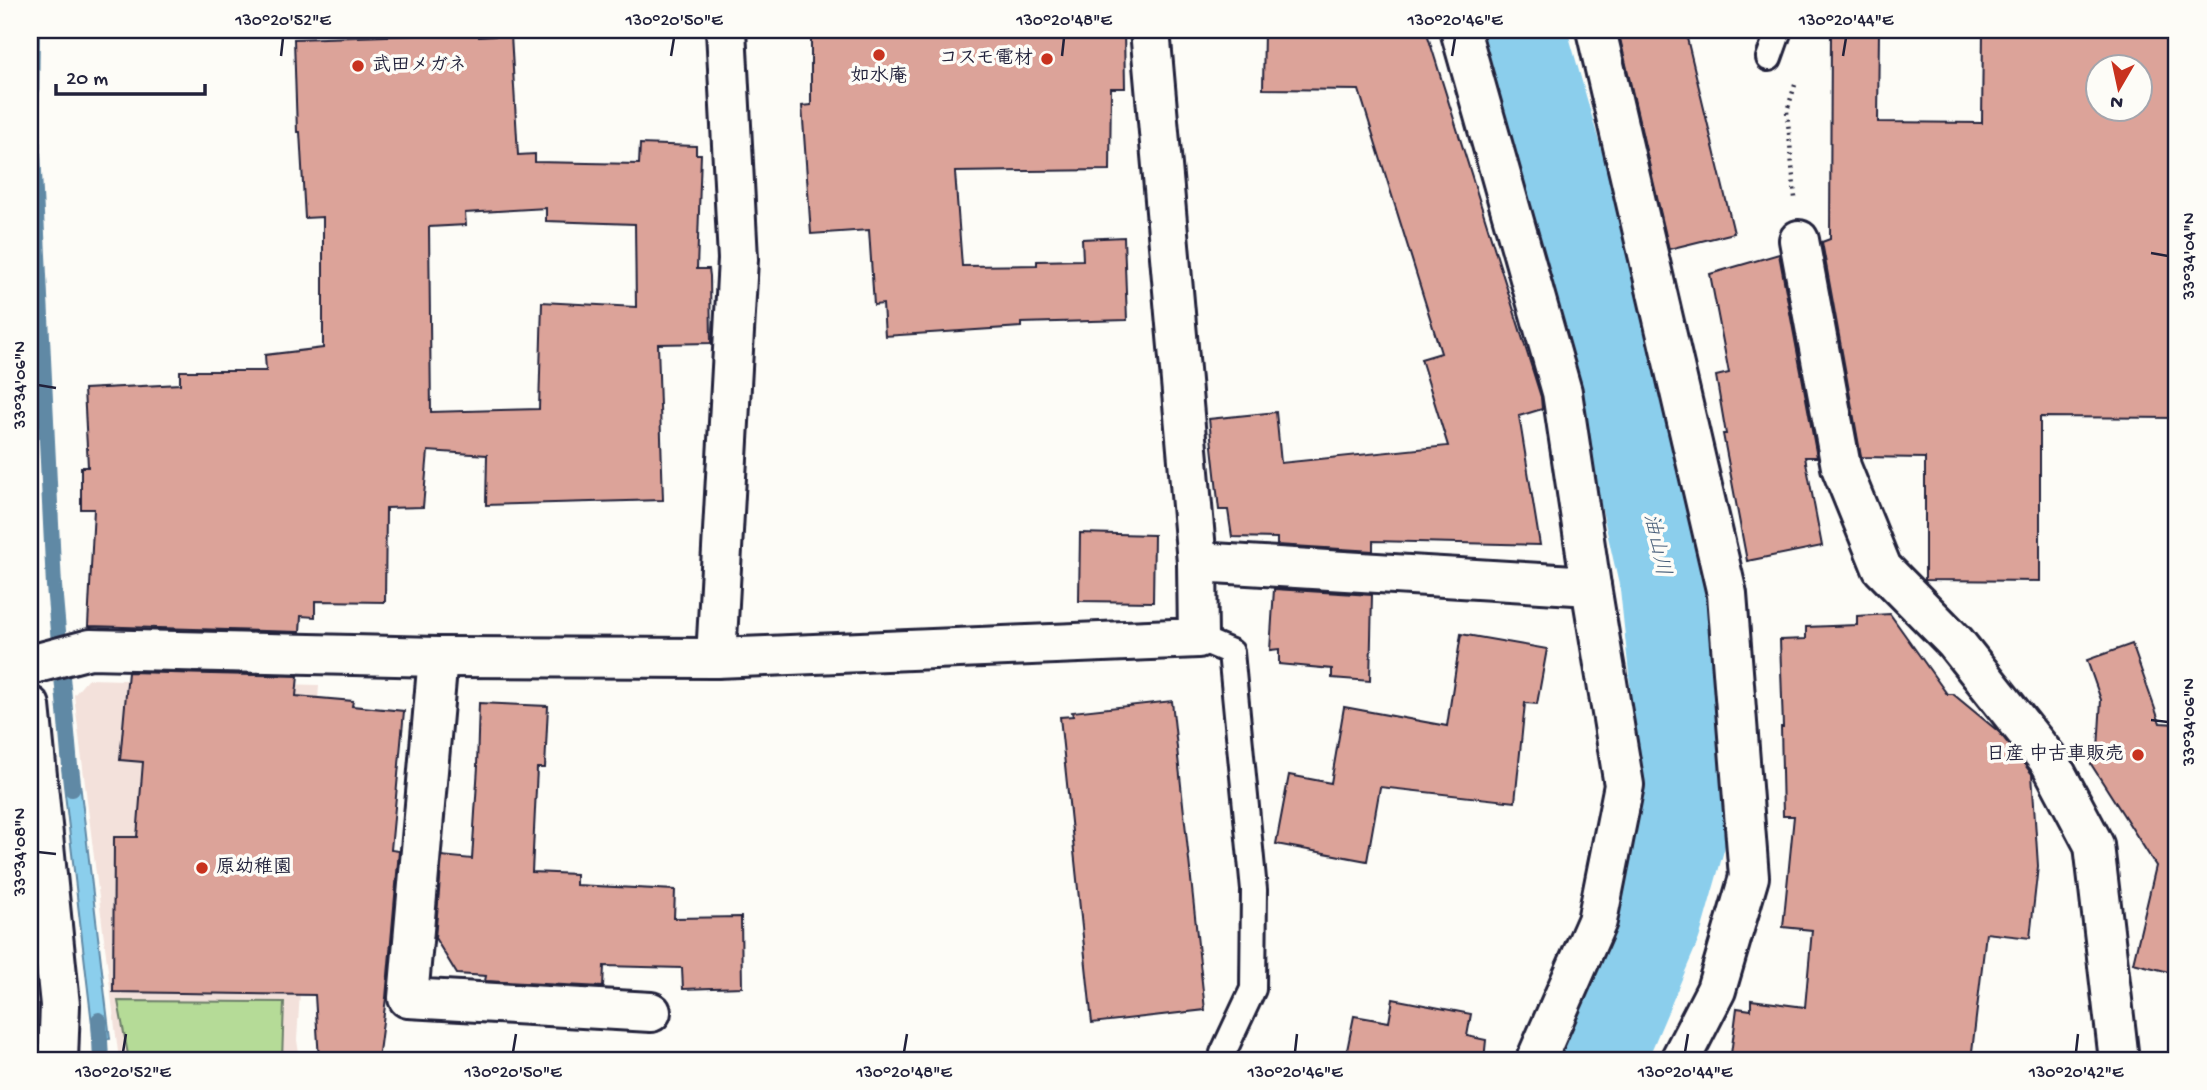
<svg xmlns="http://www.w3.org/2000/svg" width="2207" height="1090" font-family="'Gochi Hand','Klee One',sans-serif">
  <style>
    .built { fill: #f3e1db }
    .green { fill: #b5db97; stroke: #6c7e69; stroke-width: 2 }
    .water { fill: #8bceec; stroke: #6189a5; stroke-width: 2 }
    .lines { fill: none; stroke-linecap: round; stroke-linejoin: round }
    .stream { stroke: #6189a5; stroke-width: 16 }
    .river { stroke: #8bceec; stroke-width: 89 }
    .building { fill: #dca399; stroke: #22223b; stroke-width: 2; fill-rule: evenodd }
    .service-casing { stroke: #22223b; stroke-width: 30 }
    .minor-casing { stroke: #22223b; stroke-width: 44 }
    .path { stroke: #22223b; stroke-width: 4.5; stroke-dasharray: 2 5; stroke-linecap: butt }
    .service { stroke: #fdfcf7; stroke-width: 24 }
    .minor { stroke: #fdfcf7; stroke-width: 38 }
    .ticks { fill: none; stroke: #22223b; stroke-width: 2.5 }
    .poi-dot { fill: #c8321e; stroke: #fdfcf7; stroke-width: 2.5 }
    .labels { text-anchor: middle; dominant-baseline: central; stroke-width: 7; stroke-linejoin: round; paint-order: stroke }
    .poi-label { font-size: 19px; font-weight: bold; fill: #22223b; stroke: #fdfcf7; text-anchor: end }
    .water-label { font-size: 21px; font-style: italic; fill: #475e79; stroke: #fdfcf7 }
    .neatline { fill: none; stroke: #22223b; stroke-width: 2.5 }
    .ticks-label { font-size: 18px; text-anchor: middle; fill: #22223b }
  </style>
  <rect width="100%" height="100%" fill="#fdfcf7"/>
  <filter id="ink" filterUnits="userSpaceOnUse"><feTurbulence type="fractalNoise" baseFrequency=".0143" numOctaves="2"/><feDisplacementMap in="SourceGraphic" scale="14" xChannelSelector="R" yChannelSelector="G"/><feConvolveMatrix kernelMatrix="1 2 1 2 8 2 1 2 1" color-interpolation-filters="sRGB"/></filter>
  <g filter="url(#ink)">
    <polygon class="built" points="88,679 319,685 297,1040 300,1060 119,1060 74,695"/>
    <polygon class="green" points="118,1001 284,1002 282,1060 129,1060"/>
    <polygon class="water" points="78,766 110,1039 94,1041 62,768"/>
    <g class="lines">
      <g class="stream">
        <polyline points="32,30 31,110 54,586 72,789"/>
        <polyline points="99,1020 101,1060"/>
      </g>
      <polyline class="river" points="1521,30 1570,202 1640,476 1664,582 1675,686 1681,839 1657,924 1599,1060"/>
    </g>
    <g class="building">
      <polygon points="811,30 1124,30 1125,88 1111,88 1110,170 955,172 962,266 1037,265 1037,261 1083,260 1082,239 1124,237 1127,320 1021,323 1021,327 885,336 883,304 874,305 869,230 811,234 802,106 811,105"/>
      <polygon points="1264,30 1426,30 1541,397 1542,409 1519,416 1540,545 1373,541 1373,551 1277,545 1277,538 1232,537 1228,510 1219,510 1209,419 1276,412 1281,463 1448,446 1421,359 1441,353 1359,90 1263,89"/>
      <polygon points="1618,30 1685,30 1734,233 1669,249"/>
      <path d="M1831,30H1879L1878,122L1982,123L1983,30H2177V418L2040,417V581L1925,580V458L1861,457L1822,242L1830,239ZM2098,66H2140V108H2098Z"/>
      <path d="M479,33V37L511,35L518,155L535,154V162L639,164L640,144L696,146V154H701L697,269H709L710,276L711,343L658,344L663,500L486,505L487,455L428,451L423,507L386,508L385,602L315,601V617L301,616L300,632L88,626L94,509H81V467H88L84,389L180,384V371H266L265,355L323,348V217L305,218L300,132H297L294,39ZM546,208V221L635,224L636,307L542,302L539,409L431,412L429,227L466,225L465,213Z"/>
      <polygon points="1779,254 1817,457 1805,457 1822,546 1747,561 1723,434 1726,434 1716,376 1729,373 1710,274"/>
      <polygon points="1080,533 1154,535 1153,602 1079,601"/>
      <polygon points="1274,589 1372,595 1370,681 1332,678 1332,669 1279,664 1279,649 1270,650"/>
      <polygon points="1890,614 1947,694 1953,694 1999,732 2032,774 2038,866 2030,938 1986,933 1971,1060 1786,1060 1731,1054 1737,1008 1751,1010 1751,1000 1805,1007 1812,930 1783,927 1794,816 1783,816 1781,727 1783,727 1780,640 1806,639 1806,627 1857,625 1857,616"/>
      <polygon points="1461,634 1547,649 1537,704 1525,703 1515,802 1380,787 1367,861 1276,844 1289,775 1331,783 1344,707 1447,726"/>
      <polygon points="2132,644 2160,723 2177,724 2177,974 2133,963 2156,866 2082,750 2098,749 2101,700 2087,660"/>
      <polygon points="128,672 298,676 296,696 353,701 352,706 404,711 391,850 399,851 386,998 378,1060 319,1060 315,995 113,992 114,837 137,837 143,762 120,760"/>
      <polygon points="1172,701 1205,1010 1092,1023 1060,717 1073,716 1072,712"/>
      <polygon points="479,703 548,706 545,768 537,768 532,872 576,874 576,885 675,890 674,918 741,917 742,987 683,989 682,968 604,966 603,987 485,981 486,976 457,974 435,938 442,856 472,859 478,766 477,766"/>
      <polygon points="1393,999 1471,1014 1467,1036 1486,1040 1484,1060 1345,1060 1354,1016 1389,1022"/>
    </g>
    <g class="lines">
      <g class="service-casing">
        <g id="service">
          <polyline points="1769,58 1779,30"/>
          <polyline points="1198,638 1231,652 1254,890 1253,989 1223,1053"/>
        </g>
      </g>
      <g class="minor-casing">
        <g id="minor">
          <polyline points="1460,30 1562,392 1591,586 1624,785 1597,921 1536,1060"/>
          <polyline points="1596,30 1727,594 1749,877 1716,990 1680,1060"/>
          <polyline points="1799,240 1841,467 1882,568 1955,642 2050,762 2094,845 2119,1060"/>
          <polyline points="1197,562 1591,586"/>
          <polyline points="438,657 408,998 651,1012"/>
          <polyline points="716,658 738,259 726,30"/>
          <polyline points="30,665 90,649 438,657 716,658 1198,638 1197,562 1150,30"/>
          <polyline points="30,706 60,1005 58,1060"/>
        </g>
      </g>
      <polyline class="path" points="1795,85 1787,111 1795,198"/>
      <use href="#service" class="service"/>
      <use href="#minor" class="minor"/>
    </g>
  </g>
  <path class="ticks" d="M281,56L283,38M671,56L674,38M1062,56L1064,38M1452,56L1455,38M1843,56L1846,38M2151,253L2168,256M38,385L56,388M2151,720L2168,722M38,852L56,854M123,1052L126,1034M513,1052L516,1034M904,1052L907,1034M1295,1052L1297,1034M1685,1052L1688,1034M2076,1052L2078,1034"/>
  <g class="poi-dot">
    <circle cx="879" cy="55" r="7"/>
    <circle cx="1047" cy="59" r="7"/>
    <circle cx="358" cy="66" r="7"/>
    <circle cx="2138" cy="755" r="7"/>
    <circle cx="202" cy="868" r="7"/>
  </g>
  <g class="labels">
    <g class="poi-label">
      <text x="1033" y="59">コスモ電材</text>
      <text x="372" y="66" text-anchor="start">武田メガネ</text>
      <text x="879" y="77" text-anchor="middle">如水庵</text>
      <text x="2124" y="755">日産 中古車販売</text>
      <text x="216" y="868" text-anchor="start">原幼稚園</text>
    </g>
    <g class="water-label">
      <text transform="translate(1655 545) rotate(78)">油山川</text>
    </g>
  </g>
  <rect width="2207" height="1090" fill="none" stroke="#fdfcf7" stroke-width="77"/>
  <g transform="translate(2119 88) rotate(189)"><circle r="33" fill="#fdfcf7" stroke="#a5a5ac" stroke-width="2"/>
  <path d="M0-5L12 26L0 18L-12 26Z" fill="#c8321e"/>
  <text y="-10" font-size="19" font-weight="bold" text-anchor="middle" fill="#22223b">N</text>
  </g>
  <path d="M56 84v10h149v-10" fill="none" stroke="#22223b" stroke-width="3.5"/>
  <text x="66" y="84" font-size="21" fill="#22223b" stroke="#fdfcf7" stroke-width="5" paint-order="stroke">20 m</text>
  <rect x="38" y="38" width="2130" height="1014" class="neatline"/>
  <g class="ticks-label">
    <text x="283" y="25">130°20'52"E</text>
    <text x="674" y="25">130°20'50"E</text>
    <text x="1064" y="25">130°20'48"E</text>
    <text x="1455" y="25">130°20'46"E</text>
    <text x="1846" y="25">130°20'44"E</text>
    <text transform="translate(2188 256) rotate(-90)" y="6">33°34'04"N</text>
    <text transform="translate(19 385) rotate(-90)" y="6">33°34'06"N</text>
    <text transform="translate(2188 722) rotate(-90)" y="6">33°34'06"N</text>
    <text transform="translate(19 852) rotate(-90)" y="6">33°34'08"N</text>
    <text x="123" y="1077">130°20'52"E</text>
    <text x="513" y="1077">130°20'50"E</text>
    <text x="904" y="1077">130°20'48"E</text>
    <text x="1295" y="1077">130°20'46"E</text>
    <text x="1685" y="1077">130°20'44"E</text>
    <text x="2076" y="1077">130°20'42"E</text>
  </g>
</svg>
